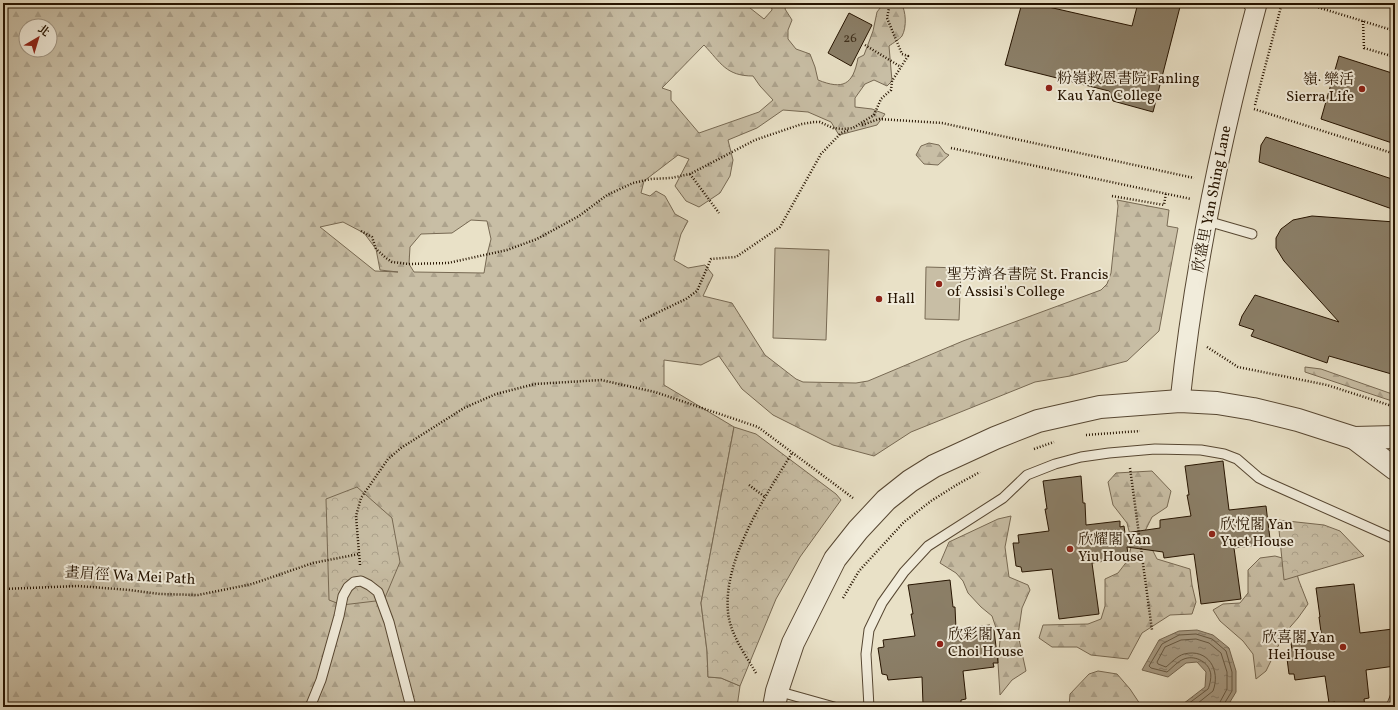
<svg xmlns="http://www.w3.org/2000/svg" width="1398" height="710" font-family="Vollkorn,'Noto Serif TC',serif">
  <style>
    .green { fill: #c8bea5; stroke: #776953 }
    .forest { fill: url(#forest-firs); stroke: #776953; fill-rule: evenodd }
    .park { fill: url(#park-crowns); stroke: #776953 }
    .water { fill: url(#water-ripples); stroke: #736550 }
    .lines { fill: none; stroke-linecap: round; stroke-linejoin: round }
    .shore { stroke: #665842; stroke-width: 1 }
    .building { fill: #8b7f68; stroke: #261401 }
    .service-casing { stroke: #574732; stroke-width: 11 }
    .minor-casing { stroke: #574732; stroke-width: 21 }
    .tertiary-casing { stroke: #574732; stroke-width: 24 }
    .path { stroke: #261401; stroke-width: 2.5; stroke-dasharray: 1 2; stroke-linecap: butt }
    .service { stroke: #f1ecdb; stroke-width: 9 }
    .minor { stroke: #f1ecdb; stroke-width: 19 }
    .tertiary { stroke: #f1ecdb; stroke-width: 22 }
    .poi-dot { fill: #8f2418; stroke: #f1ecdb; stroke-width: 1.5 }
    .labels { text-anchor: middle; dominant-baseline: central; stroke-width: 4; stroke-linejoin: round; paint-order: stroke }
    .number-label { font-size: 13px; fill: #3f2f1b }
    .poi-label { font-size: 15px; fill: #261401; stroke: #f1ecdb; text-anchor: start }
    .street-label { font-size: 15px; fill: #261401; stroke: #f1ecdb }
  </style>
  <defs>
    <pattern id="forest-firs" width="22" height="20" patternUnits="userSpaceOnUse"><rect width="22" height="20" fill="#c8bea5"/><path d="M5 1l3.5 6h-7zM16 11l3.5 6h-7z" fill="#aca28c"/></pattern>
    <pattern id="park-crowns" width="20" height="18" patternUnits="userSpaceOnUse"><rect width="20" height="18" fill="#c8bea5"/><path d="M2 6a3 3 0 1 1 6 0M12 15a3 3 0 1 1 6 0" fill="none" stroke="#aca28c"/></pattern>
    <pattern id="water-ripples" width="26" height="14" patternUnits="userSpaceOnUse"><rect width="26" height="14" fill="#a79b84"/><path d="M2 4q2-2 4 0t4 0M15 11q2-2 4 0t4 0" fill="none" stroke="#887d6a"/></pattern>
  </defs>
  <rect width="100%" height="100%" fill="#e9e1c7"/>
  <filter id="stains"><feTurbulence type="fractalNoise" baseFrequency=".005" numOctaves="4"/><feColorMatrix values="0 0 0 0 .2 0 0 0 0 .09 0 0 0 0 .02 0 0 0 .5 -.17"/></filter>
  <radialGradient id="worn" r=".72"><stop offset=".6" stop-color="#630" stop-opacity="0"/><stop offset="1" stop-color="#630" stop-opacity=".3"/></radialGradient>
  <g class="green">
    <polygon points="775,248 829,250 826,340 773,338"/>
    <polygon points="926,267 961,268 959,320 925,319"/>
  </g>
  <g class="forest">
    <path d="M3,3H746L745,4L764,19L772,10L771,3H787L785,9L792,20L788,30V39L796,49L810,54L815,67L818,80C843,90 853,85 858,58L864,55L873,31L877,12L884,3H901C906,11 907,27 902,36C900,39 893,43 889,46L892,81L887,86L874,80L865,84L855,98V107L872,109L885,114L877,125L839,135L831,122L808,112L783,110L757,128L728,140L733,160L730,176L720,193L699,207L686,201L675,186L689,159L678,155L644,181L641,193L650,196L656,191L665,196L675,214L688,221L681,234L674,260L688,268L705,265L713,275L703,296L732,303L765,355L796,379L803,382L856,383L868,381L963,341L1101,290L1107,284L1111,273L1118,206L1117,200L1169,210L1167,226L1178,228L1159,331L1127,361L1070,376L1035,382L911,432L874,456L833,445L773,415L742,389L719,356L701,365L664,360V385L734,427L701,603L707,651L708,677L721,678L740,686L737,707H3ZM26,26H50V50H26ZM704,45C721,63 726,76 753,76L760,86L773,100L759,112L699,133L671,100V91L662,88ZM471,220L487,221L491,239L487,255L484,273L414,272L409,264L410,247L421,234L452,233ZM343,222L364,233L376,249L380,270L398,272L375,271L320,227Z"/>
    <polygon points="929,143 939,145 945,153 949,155 938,165 924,164 916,155 921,146"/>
    <polygon points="1305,367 1321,369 1395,395 1395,402 1305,372"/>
    <polygon points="1152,471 1171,491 1167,507 1152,517 1144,533 1157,559 1190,569 1192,585 1196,602 1192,614 1170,615 1142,633 1128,659 1091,655 1077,647 1052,647 1039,638 1043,625 1088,624 1101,619 1105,606 1105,579 1118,573 1128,560 1132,543 1127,523 1113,505 1108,482 1116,473"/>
    <polygon points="1011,516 1005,547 1009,577 1028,585 1030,590 1022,608 1018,635 1026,671 1012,680 1000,695 998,663 1000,640 992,616 981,607 968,593 963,581 956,573 940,563 949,542 998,519"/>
    <polygon points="1275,556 1293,561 1299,581 1308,604 1298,618 1284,634 1266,671 1256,679 1253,654 1243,641 1220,621 1213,610 1223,604 1240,603 1248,593 1248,570 1260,558"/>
    <polygon points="1098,671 1117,674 1130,689 1142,707 1069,707 1070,694 1089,674"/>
  </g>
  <g class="park">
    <polygon points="734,427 756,434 836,494 841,500 800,557 776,599 740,686 721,678 708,677 707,651 701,603"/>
    <polygon points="357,487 392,518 400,562 384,600 342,605 329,600 326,499"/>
    <polygon points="1278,520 1324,525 1340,531 1364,556 1284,580"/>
  </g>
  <polygon class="water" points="1197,630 1213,635 1229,648 1236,671 1236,692 1227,707 1179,707 1205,687 1206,672 1197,662 1186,663 1168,677 1142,670 1159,640 1179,631"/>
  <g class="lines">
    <g class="shore">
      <path d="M1184,707L1208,689C1210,685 1212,675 1210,671C1207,661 1194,655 1184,659C1178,661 1172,668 1167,672L1151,668L1149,666L1162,644L1179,635L1196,634L1212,639L1226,651L1232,672V691L1224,704V707"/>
      <path d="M1193,707L1213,691C1221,670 1208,648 1184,654C1177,656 1171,663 1166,667L1158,664L1157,662L1165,647L1181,640L1196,639L1209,643L1221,653L1227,672V689L1220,702L1219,707"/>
    </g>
  </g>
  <g class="building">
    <polygon points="1022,3 1031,3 1132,26 1138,3 1181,3 1153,112 1113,101 1109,91 1005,65"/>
    <polygon points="849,13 872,25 851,66 828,53"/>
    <polygon points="1339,56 1395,74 1395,144 1321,119"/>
    <polygon points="1266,137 1395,180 1395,210 1259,162 1261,145"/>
    <polygon points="1312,216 1395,222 1395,375 1329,356 1327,363 1251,336 1254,330 1239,325 1242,316 1255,295 1339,322 1284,261 1276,248 1276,238 1281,229 1293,220"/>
    <polygon points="1223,461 1229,510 1266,506 1270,539 1265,540 1266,544 1234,548 1241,599 1201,604 1194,554 1164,558 1163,552 1127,547 1128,554 1123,554 1123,558 1092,563 1099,614 1059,619 1052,569 1022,572 1021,567 1016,566 1013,543 1019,543 1018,535 1049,531 1045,509 1047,509 1043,481 1081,476 1083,503 1085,503 1086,525 1120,521 1120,527 1124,526 1125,533 1160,528 1160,520 1191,516 1187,495 1189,495 1185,466"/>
    <polygon points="950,580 953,607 955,607 956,629 990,625 990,630 994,630 998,663 993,663 994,667 963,671 966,699 961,700 961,707 928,707 928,704 923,704 922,677 888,680 887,675 882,674 878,648 884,647 883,640 915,636 911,614 913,614 908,585"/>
    <polygon points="1354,584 1360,633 1393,629 1394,634 1395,634 1395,666 1366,670 1369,698 1364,699 1365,707 1336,707 1335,702 1329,703 1325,676 1295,680 1294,674 1289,674 1286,651 1292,650 1291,643 1322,639 1319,617 1320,617 1316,588"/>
  </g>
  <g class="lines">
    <g class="service-casing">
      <g id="service">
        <polyline points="1207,221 1252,234"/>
        <polyline points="777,691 834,707"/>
        <polyline points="310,707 321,680 339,616 343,596 348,587 354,582 361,581 369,585 378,592 389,622 411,707"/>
        <polyline points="869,707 866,654 869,630 882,603 904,572 928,546 1003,498 1027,475 1055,464 1081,457 1109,453 1155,449 1201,450 1224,454 1237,459 1259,478 1269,483 1395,539"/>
        <polyline points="1391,707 1395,697"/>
      </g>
    </g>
    <g class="minor-casing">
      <path id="minor" d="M1180,401C1194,267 1222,134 1257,4L1253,3"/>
    </g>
    <g class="tertiary-casing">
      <g id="tertiary">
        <polyline points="1354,438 1395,469"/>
        <polyline points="774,707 777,691 793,643 835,559 858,530 886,500 910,481 934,466 995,438 1038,421 1100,407 1180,401 1217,403 1253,409 1298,420 1354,438 1395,437"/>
      </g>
    </g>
    <g class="path">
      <polyline points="1220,3 1233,7"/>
      <polyline points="1304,3 1395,31"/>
      <polyline points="1363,21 1364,48 1395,57"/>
      <polyline points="865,45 901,67"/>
      <polyline points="1255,105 1282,3"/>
      <polyline points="1254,109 1395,154"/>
      <polyline points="862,125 879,119 942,123 1194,178"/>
      <polyline points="951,148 1191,199"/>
      <polyline points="690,174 719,213"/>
      <polyline points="1112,196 1164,205 1166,193"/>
      <polyline points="361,231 372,237 376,249 386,258 392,262 409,264 448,263 507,250 537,239 579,216 607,195 633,183 651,179 671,178 690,174 755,140 802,124 814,122 820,122 833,128 843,129 853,128 874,115 881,99 891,90 892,81 908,56 902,54 887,18 890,3"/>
      <polyline points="640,321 686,299 697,291 711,259 736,257 780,227 821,154 841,133 849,130"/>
      <polyline points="1207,347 1238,367 1327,385 1395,407"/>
      <polyline points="1086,435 1140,431"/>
      <polyline points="1034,449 1054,442"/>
      <polyline points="1130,468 1152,630"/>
      <polyline points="749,485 765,497"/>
      <polyline points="360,565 356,516 361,498 388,459 401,448 464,408 496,394 535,384 601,380 655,392 758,427 853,498"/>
      <polyline points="3,589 79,586 129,590 160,594 198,595 252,584 313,563 359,554"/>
      <polyline points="843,598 859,571 904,522 931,501 958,484 980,472"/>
      <path d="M756,673C745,654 730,634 728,612C723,559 765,497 792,453"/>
    </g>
    <use href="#service" class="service"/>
    <use href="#minor" class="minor"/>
    <use href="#tertiary" class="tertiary"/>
  </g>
  <g class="poi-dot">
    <circle cx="1049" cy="88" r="4"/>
    <circle cx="1362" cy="89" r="4"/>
    <circle cx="939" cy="284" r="4"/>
    <circle cx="879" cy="299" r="4"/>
    <circle cx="1212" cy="534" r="4"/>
    <circle cx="1070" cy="549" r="4"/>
    <circle cx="940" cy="644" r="4"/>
    <circle cx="1343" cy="647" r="4"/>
  </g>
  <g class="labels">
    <g class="number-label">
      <text x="850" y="39">26</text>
    </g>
    <g class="poi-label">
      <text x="1057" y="79">粉嶺救恩書院 Fanling<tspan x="1057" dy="17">Kau Yan College</tspan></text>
      <text x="1354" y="80" text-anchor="end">嶺· 樂活<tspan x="1354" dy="17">Sierra Life</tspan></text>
      <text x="947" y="275">聖芳濟各書院 St. Francis<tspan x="947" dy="17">of Assisi's College</tspan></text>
      <text x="887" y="299">Hall</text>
      <text x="1220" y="525">欣悅閣 Yan<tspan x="1220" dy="17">Yuet House</tspan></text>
      <text x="1078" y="540">欣耀閣 Yan<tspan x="1078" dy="17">Yiu House</tspan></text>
      <text x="948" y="635">欣彩閣 Yan<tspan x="948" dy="17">Choi House</tspan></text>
      <text x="1335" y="638" text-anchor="end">欣喜閣 Yan<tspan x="1335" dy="17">Hei House</tspan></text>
    </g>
    <g class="street-label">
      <text transform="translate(1213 199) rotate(-79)">欣盛里 Yan Shing Lane</text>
      <text transform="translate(130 577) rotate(3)">畫眉徑 Wa Mei Path</text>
    </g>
  </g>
  <rect width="1398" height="710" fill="none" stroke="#e9e1c7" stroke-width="16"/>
  <rect x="4" y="4" width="1390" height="702" fill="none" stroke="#261401" stroke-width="2"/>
  <rect x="8" y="8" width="1382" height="694" fill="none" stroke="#261401"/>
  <g transform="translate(38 38) rotate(38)"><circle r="19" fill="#f1ecdb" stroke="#a09684"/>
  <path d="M0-3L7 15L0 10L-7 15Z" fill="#8f2418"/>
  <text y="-6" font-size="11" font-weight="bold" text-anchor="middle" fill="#261401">北</text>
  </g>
  <rect width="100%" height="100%" filter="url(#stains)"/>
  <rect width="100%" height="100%" fill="url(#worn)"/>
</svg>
